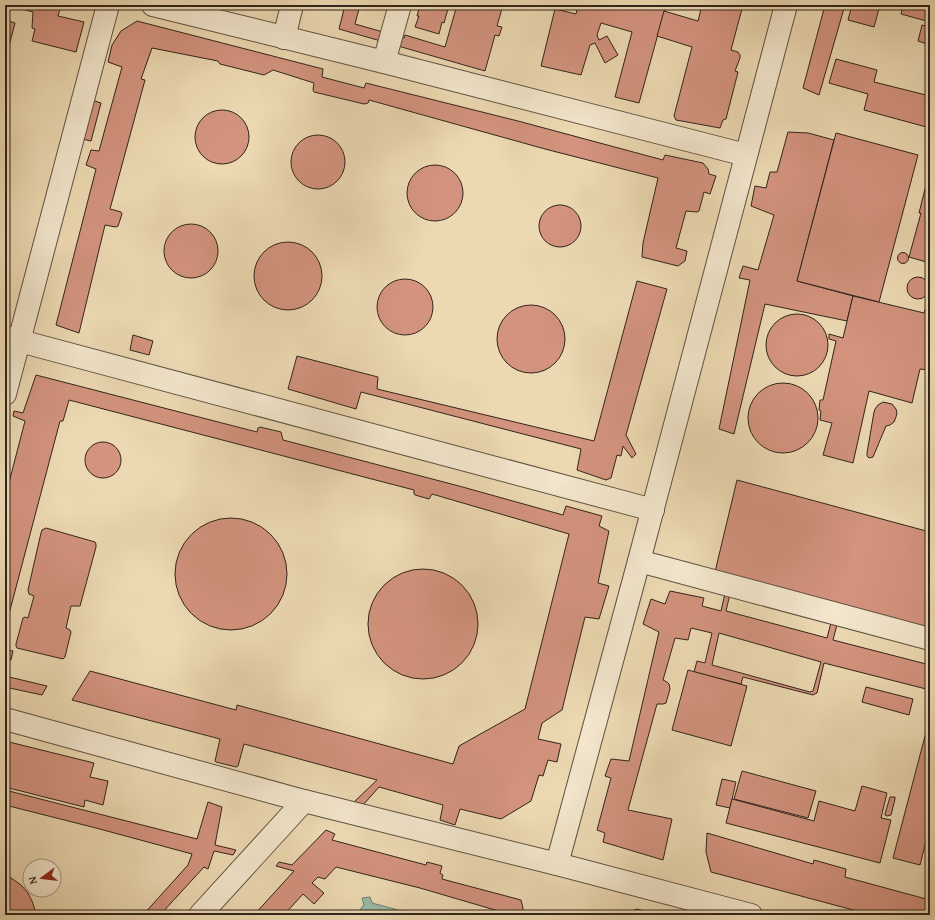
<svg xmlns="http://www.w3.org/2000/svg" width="935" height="920" font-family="'Gentium Book Plus',serif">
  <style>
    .water { fill: #9abba7; stroke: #707f6f }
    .building { fill: #d3937e; stroke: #31241c; fill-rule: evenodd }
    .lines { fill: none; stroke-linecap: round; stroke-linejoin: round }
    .minor-casing { stroke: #605142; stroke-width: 24 }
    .minor { stroke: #f3e6cd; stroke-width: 22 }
  </style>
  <rect width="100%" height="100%" fill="#ecd9b2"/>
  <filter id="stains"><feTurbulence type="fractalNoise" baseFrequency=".005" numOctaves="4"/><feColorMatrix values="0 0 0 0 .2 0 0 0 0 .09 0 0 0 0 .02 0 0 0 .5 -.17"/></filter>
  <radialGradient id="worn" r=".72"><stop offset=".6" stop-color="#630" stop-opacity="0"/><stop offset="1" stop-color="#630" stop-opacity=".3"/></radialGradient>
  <polygon class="water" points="370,897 372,903 417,915 355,915 364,905 362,898"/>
  <g class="building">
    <polygon points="6,5 61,5 58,16 84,22 76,52 32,41 35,29 32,28 33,12"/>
    <polygon points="345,5 360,5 355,24 404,38 405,35 445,47 457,5 503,5 497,26 502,27 499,36 495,35 485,71 339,29"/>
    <polygon points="420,5 449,5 444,23 442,22 439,34 415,27 419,16 417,16"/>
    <polygon points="578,5 666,5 639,103 615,97 632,32 601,23 597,35 599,40 607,36 618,55 605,63 595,43 590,45 581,75 541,66 555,9 576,14"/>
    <polygon points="702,5 743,5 731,50 738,52 740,55 740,58 735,71 738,72 726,119 723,120 720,128 676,120 674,116 692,47 657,36 664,11 698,21"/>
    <polygon points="825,5 845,5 819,95 803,88"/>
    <polygon points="852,5 880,5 874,27 848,20"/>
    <polygon points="903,5 930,5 930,22 901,14"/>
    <polygon points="5,20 15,23 5,61"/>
    <polygon points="137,21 323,69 322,77 364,88 366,83 518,121 663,160 665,155 703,163 708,169 709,174 716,176 710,194 704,192 699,211 697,212 686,211 676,248 687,251 685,261 678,266 642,257 643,243 658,178 545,149 369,100 368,103 364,104 314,92 313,90 314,83 273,70 264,75 220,64 218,61 152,48 141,79 145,80 110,209 121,212 122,214 118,226 116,227 105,225 79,333 56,325 96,169 86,165 91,150 99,151 122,67 108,62 112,45 121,31"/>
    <polygon points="922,25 930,27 930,45 918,41"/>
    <polygon points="836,59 877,70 874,82 930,96 930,128 864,110 868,94 829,83"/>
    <polygon points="92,100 101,103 91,141 82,139"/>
    <circle cx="222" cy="137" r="27"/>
    <polygon points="788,132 808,133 834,140 797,281 853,296 847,321 765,304 734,434 719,429 750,280 739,278 743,266 758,270 774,215 751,206 755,186 766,188 770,172 777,172"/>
    <polygon points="836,133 918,155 879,302 797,281"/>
    <circle cx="318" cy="162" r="27"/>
    <circle cx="435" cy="193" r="28"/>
    <polygon points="926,185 930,187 930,263 909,257 921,213 919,213"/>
    <circle cx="560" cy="226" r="21"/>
    <circle cx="191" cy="251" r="27"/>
    <circle cx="288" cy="276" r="34"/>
    <circle cx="903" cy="258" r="5.5"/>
    <circle cx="918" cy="288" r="11"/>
    <circle cx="405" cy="307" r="28"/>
    <polygon points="637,281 667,289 626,435 636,454 632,458 623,446 621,456 617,455 611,478 606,480 577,470 581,449 361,392 356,409 288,389 297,356 378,377 377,389 594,441"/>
    <polygon points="853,296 924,313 927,304 930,304 930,362 928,370 920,369 912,403 869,391 853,463 823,455 832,423 820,420 821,411 819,410 820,400 823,400 836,341 829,339 829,334 843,338"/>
    <circle cx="531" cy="339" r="34"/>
    <circle cx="797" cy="345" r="31"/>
    <polygon points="133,335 153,341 149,355 130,350"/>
    <polygon points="36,375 257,432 258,428 260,427 281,432 283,440 459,486 563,515 566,506 602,516 599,526 609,531 598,583 609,586 599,619 585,617 562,710 542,723 538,739 561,744 557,762 548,760 543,776 539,775 531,801 501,819 460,809 455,825 440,820 443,805 379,787 363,805 354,802 377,780 244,744 238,766 236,767 216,762 215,761 220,739 72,700 90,671 236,710 237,705 453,764 459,746 525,709 569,534 432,494 429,499 415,495 414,494 414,490 69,400 63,421 60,421 5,629 5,498 25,421 13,416 14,411 23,413"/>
    <circle cx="783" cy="418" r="35"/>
    <polygon points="883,402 892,404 896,409 897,413 896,417 894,422 890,425 886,426 873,457 869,458 867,456 867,453 874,412 875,409 878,405"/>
    <circle cx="103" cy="460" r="18"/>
    <polygon points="737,480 930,532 930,633 714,576"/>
    <circle cx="231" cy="574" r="56"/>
    <polygon points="46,528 95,542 96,544 96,547 80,606 71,606 66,628 70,630 71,632 65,657 63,659 17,648 16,646 16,644 23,618 25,617 28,618 34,596 29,594 28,590 41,533 42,530"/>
    <circle cx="423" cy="624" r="55"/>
    <path d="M728,580L733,581L726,611L827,638L835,607L841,609L833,640L930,665V690L824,663L817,693L813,695L743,677L741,684L694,672L697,661L705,663L712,633L691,628L688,640L675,638L663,680L667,682L669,684L670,689L666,703L663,704H657L628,810L672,819L663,860L603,842L605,833L597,830L611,778L605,776L611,759L629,761L659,632L643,624L651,599L665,604L670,591L704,598L702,606L721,611ZM719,633L821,662L813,691L810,692L712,665Z"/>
    <polygon points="5,649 13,651 11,660 5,659"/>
    <polygon points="688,670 747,686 731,746 672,730"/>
    <polygon points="5,676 47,686 42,695 5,687"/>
    <polygon points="866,687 913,699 909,715 862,702"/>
    <polygon points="930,717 930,825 920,865 893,858"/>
    <polygon points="5,741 94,763 90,777 108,781 103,805 85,800 84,807 5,787"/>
    <polygon points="742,771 816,791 808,818 734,799"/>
    <polygon points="722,779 736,782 730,808 716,805"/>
    <polygon points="862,786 887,793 881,818 891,820 880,863 726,823 732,799 814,821 819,801 855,811"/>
    <polygon points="5,790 197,839 208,802 222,807 215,845 236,850 233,855 214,851 208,869 204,867 160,915 143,915 188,865 192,854 96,828 5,805"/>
    <polygon points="890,797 895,797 895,799 891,815 887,816 885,815 885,814"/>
    <polygon points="326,830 335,834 332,840 426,865 427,862 442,866 440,873 443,875 442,879 521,900 523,908 521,915 512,915 420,888 336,867 325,879 318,877 312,883 324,893 314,904 303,894 284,915 254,915 294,871 276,866 279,862 292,865"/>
    <polygon points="707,833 813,864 814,860 846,869 845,877 930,900 930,915 872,915 711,872 706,852"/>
    <polygon points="5,874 14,880 21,885 28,893 32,901 35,910 35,915 5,915"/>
    <polygon points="637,909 659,915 624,915 624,914"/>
    <polygon points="567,911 583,915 565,915"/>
  </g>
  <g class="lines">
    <g class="minor-casing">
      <g id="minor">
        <polyline points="153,5 384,62 746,155"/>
        <polyline points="284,38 292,5"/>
        <polyline points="384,62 400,5"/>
        <polyline points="5,337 653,510"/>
        <polyline points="5,394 108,5"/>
        <polyline points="639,561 930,639"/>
        <polyline points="5,719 304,801 557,864 751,915"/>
        <polyline points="557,864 639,561 786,5"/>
        <polyline points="200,915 304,801"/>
      </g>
    </g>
    <use href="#minor" class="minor"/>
  </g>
  <rect width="935" height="920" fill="none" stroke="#ecd9b2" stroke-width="20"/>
  <rect x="6" y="6" width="923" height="908" fill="none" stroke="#31241c" stroke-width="2"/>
  <rect x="10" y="10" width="915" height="900" fill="none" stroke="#31241c"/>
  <g transform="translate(42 878) rotate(255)"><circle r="19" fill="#f3e6cd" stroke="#a59886"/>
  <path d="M0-3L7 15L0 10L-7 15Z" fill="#8f2418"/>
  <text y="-6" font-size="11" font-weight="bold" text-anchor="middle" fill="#31241c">N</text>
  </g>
  <rect width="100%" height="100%" filter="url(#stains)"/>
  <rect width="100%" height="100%" fill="url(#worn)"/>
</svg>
